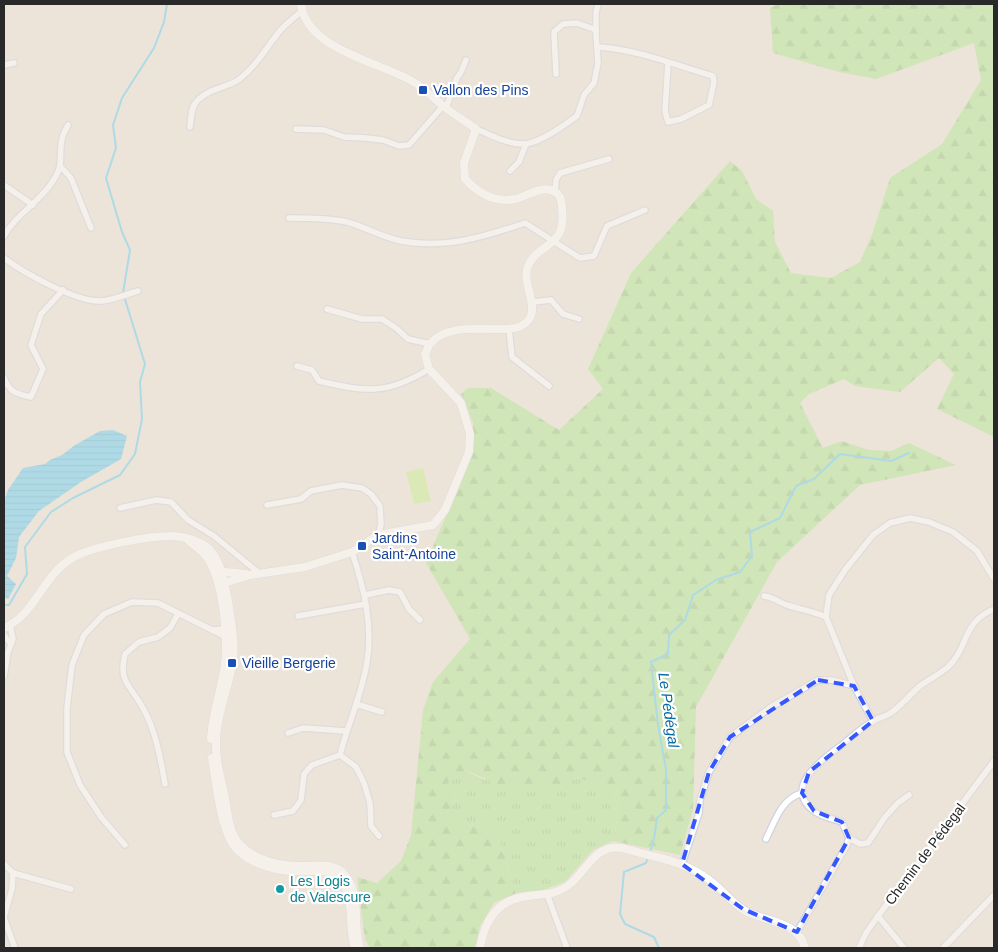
<svg xmlns="http://www.w3.org/2000/svg" width="998" height="952" font-family="Helvetica,sans-serif">
  <style>
    .grass { fill: url(#grass-tufts) }
    .forest { fill: url(#forest-firs) }
    .pitch { fill: #c4f08c }
    .water { fill: url(#water-rules) }
    .lines { fill: none; stroke-linecap: round; stroke-linejoin: round }
    .stream { stroke: #63cef7; stroke-width: 2 }
    .street-casing { stroke: #ced2e3; stroke-width: 8 }
    .secondary-casing { stroke: #ced2e3; stroke-width: 9 }
    .street { stroke: #fff; stroke-width: 5.5 }
    .secondary { stroke: #fff; stroke-width: 8 }
    .marked { fill: none; stroke: #3457ff; stroke-width: 4; stroke-dasharray: 10 6; stroke-linejoin: round }
    .transit-dot { fill: #1a4fb4; stroke: #fff; stroke-width: 2 }
    .culture-dot { fill: #0f9aa8; stroke: #fff; stroke-width: 2 }
    .labels { text-anchor: middle; dominant-baseline: central; stroke-width: 4.5; stroke-linejoin: round; paint-order: stroke }
    .transit-label { font-size: 14px; fill: #164399; stroke: #fff; text-anchor: start }
    .street-label { font-size: 14px; fill: #292929; stroke: #fff }
    .culture-label { font-size: 14px; fill: #0d838f; stroke: #fff; text-anchor: start }
    .water-label { font-size: 15px; font-style: italic; fill: #036aa2; stroke: #fff }
  </style>
  <defs>
    <pattern id="grass-tufts" width="24" height="20" patternUnits="userSpaceOnUse" patternTransform="scale(1.25)"><rect width="24" height="20" fill="#ade891"/><path d="M3 7l-1-3M5 7V3M7 7l1-3M15 17l-1-3M17 17v-4M19 17l1-3" fill="none" stroke="#95c77d"/></pattern>
    <pattern id="forest-firs" width="22" height="20" patternUnits="userSpaceOnUse" patternTransform="scale(1.25)"><rect width="22" height="20" fill="#ade891"/><path d="M5 1l3.5 6h-7zM16 11l3.5 6h-7z" fill="#95c77d"/></pattern>
    <pattern id="water-rules" width="6" height="5" patternUnits="userSpaceOnUse" patternTransform="scale(1.25)"><rect width="6" height="5" fill="#63cef7"/><path d="M0 2.5h6" fill="none" stroke="#56b1d4"/></pattern>
  </defs>
  <rect width="100%" height="100%" fill="#ede4d9"/>
  <polygon class="grass" points="464,770 483,779 547,788 579,778 613,790 619,810 613,841 593,850 565,882 543,890 516,893 497,831 444,819 456,799 448,782"/>
  <polygon class="forest" points="778,4 994,4 994,437 937,409 954,374 939,358 900,392 855,386 844,379 809,394 800,403 823,448 842,441 869,450 891,451 909,443 956,465 860,485 777,562 696,707 693,810 680,855 613,841 619,810 613,790 579,778 547,788 505,787 465,770 448,782 456,799 444,819 497,831 516,893 494,903 480,926 475,948 370,948 365,939 357,877 377,883 401,861 411,835 423,710 433,682 470,639 426,563 473,452 473,423 461,394 468,388 491,388 559,430 603,389 588,369 631,273 730,161 742,171 756,199 773,211 775,242 791,273 831,278 860,262 873,232 890,178 942,144 981,80 974,43 876,79 839,72 773,53 770,8"/>
  <polygon class="pitch" points="423,468 431,501 414,504 406,472"/>
  <polygon class="water" points="113,430 127,436 121,459 81,482 39,511 19,537 16,558 7,576 16,584 8,599 4,597 4,501 8,490 23,468 45,464 50,460 62,455 75,445 100,431"/>
  <g class="lines">
    <g class="stream">
      <polyline points="4,605 9,605 27,574 25,547 51,512 73,498 120,475 135,454 142,419 140,382 145,364 123,293 130,250 122,232 106,178 116,148 113,125 122,98 154,48 164,22 167,4"/>
      <polyline points="650,852 654,839 657,818 666,810 666,769 658,725 651,662 668,654 669,635 685,620 693,595 716,580 740,572 752,556 750,532 780,518 796,486 814,479 840,454 891,461 909,453"/>
      <polyline points="648,857 646,863 624,872 620,914 625,924 654,937 659,948"/>
    </g>
    <g class="street-casing">
      <g id="street">
        <path d="M597,47C636,49 675,65 713,76L714,82L709,105L681,119L668,122L665,111L668,63"/>
        <polyline points="4,65 14,63"/>
        <polyline points="556,74 554,32 563,24 577,23 596,30"/>
        <polyline points="446,108 457,78 461,72 466,60"/>
        <path d="M190,127C191,118 191,107 197,101C207,89 226,88 238,80C255,68 266,48 279,32C285,24 294,18 302,11"/>
        <polyline points="296,129 324,130 344,137 366,138 383,140 399,146 409,145 443,106"/>
        <path d="M476,129C491,135 509,145 525,144C542,142 564,125 577,116L584,95L594,83L598,63L596,34V13L598,4"/>
        <polyline points="61,167 71,178 91,228"/>
        <polyline points="510,171 519,162 526,144"/>
        <polyline points="4,185 33,205"/>
        <polyline points="555,192 556,180 560,173 609,159"/>
        <path d="M289,218C308,218 329,218 347,222C365,227 382,237 401,241C445,249 484,237 525,223L580,258L594,256L607,226L645,210"/>
        <path d="M4,236C16,214 40,202 53,181C65,162 58,158 62,139C63,134 66,129 68,125"/>
        <path d="M4,258C24,273 74,301 100,301C112,301 126,294 138,291"/>
        <polyline points="533,302 551,300 563,314 579,319"/>
        <polyline points="327,309 362,319 382,319 396,328 408,339 430,344"/>
        <polyline points="509,329 512,357 549,386"/>
        <path d="M297,366L312,370L319,381C366,392 387,395 429,369"/>
        <path d="M4,377C9,392 16,394 31,397L43,369L31,345L41,314L63,290"/>
        <polyline points="267,505 301,499 311,491 342,485 362,488 371,494 380,506 381,525 378,535"/>
        <polyline points="120,508 156,500 171,502 188,520 214,536 259,573"/>
        <polyline points="365,595 389,590 400,592 409,609 420,620"/>
        <path d="M764,596C774,597 781,604 790,606C803,610 812,611 826,617"/>
        <polyline points="298,616 366,604"/>
        <polyline points="4,635 11,644"/>
        <polyline points="226,637 212,630 225,629 228,632"/>
        <polyline points="4,676 8,652 13,639 10,625"/>
        <polyline points="356,704 382,712"/>
        <polyline points="873,721 854,686 826,617 829,595 845,570 873,535 890,523 910,518 929,522 953,532 977,551 994,579"/>
        <polyline points="288,733 303,728 346,731"/>
        <path d="M340,755C348,724 362,694 367,662C373,625 364,588 352,552"/>
        <polyline points="340,755 356,767 364,783 370,803 371,826 379,836"/>
        <path d="M165,784C162,766 159,748 153,731C150,722 145,711 140,703C127,682 119,680 125,654L139,642L158,637L170,628L178,614"/>
        <polyline points="274,815 293,811 301,800 304,774 312,765 340,755"/>
        <polyline points="849,838 860,844 868,843 885,817 898,803 909,795"/>
        <path d="M766,839C775,821 781,799 802,793"/>
        <polyline points="125,845 101,817 80,785 67,752 67,708 72,665 84,635 104,614 132,602 158,603 212,630"/>
        <polyline points="4,864 13,873 71,889"/>
        <polyline points="682,864 699,813 700,800 709,772 730,737 771,707 818,680 832,680 854,686"/>
        <polyline points="547,894 567,948"/>
        <polyline points="878,916 904,948"/>
        <polyline points="4,917 12,889 13,873"/>
        <polyline points="4,918 15,948"/>
        <path d="M797,932L847,845L849,838L842,822C834,819 821,817 814,811C782,787 823,759 842,745C852,737 861,728 872,722C877,718 884,717 889,714C901,707 910,694 920,686C929,679 940,674 948,667C969,647 962,622 994,609"/>
        <polyline points="859,948 866,933 878,916 994,761"/>
        <polyline points="943,948 994,895"/>
      </g>
    </g>
    <g class="secondary-casing">
      <g id="secondary">
        <path d="M189,541C195,546 204,552 208,559C224,583 229,643 224,671C220,694 212,716 211,739"/>
        <polyline points="220,577 222,573 225,572 246,574"/>
        <path d="M224,583L250,575L305,567L352,552L378,535L433,525L445,510L469,452L470,434L461,403L429,369L425,354C427,351 428,346 430,344C444,326 475,329 495,329C504,329 513,330 521,326C546,314 520,285 528,266C539,241 567,249 562,208C562,202 561,195 555,192C542,184 528,196 515,199C495,203 478,193 465,179L464,163L476,129C465,121 453,114 442,105C432,97 423,87 412,81C379,62 306,49 301,4"/>
        <path d="M4,628C37,614 44,570 78,555C98,546 147,536 170,536C183,536 199,540 209,549C222,563 224,583 228,601C231,621 235,641 233,661C229,687 217,712 216,739C215,759 221,779 225,798C227,809 228,821 232,832C242,857 275,866 299,866C315,867 333,861 345,875C362,896 352,925 360,948"/>
        <path d="M212,758C216,781 220,823 232,843C244,862 272,870 292,871C309,873 330,865 342,881C355,900 348,927 355,948"/>
        <path d="M480,948C484,923 495,902 522,897C532,895 542,895 552,893C581,886 584,858 607,849C617,845 630,850 640,853C667,859 691,865 713,883C724,892 734,905 747,912C768,922 799,922 805,948"/>
      </g>
    </g>
    <use href="#street" class="street"/>
    <use href="#secondary" class="secondary"/>
  </g>
  <path d="M0 0H998V952H0ZM818,680L854,686L873,721L809,772L802,793L814,811L842,822L849,838L797,932L743,909L682,864L709,772L730,737Z" fill="#ede4d9" fill-opacity=".55" fill-rule="evenodd"/>
  <path class="marked" d="M818,680L854,686L873,721L809,772L802,793L814,811L842,822L849,838L797,932L743,909L682,864L709,772L730,737Z"/>
  <g class="transit-dot">
    <rect x="418" y="85" width="10" height="10" rx="2.5"/>
    <rect x="357" y="541" width="10" height="10" rx="2.5"/>
    <rect x="227" y="658" width="10" height="10" rx="2.5"/>
  </g>
  <circle class="culture-dot" cx="280" cy="889" r="5"/>
  <g class="labels">
    <g class="transit-label">
      <text x="433" y="90">Vallon des Pins</text>
      <text x="372" y="538">Jardins<tspan x="372" dy="16">Saint-Antoine</tspan></text>
      <text x="242" y="663">Vieille Bergerie</text>
    </g>
    <g class="street-label">
      <text transform="translate(925 854) rotate(-53)">Chemin de Pédegal</text>
    </g>
    <g class="culture-label">
      <text x="290" y="881">Les Logis<tspan x="290" dy="16">de Valescure</tspan></text>
    </g>
    <g class="water-label">
      <text transform="translate(669 710) rotate(82)">Le Pédégal</text>
    </g>
  </g>
  <rect width="998" height="952" fill="none" stroke="#292929" stroke-width="10"/>
</svg>
